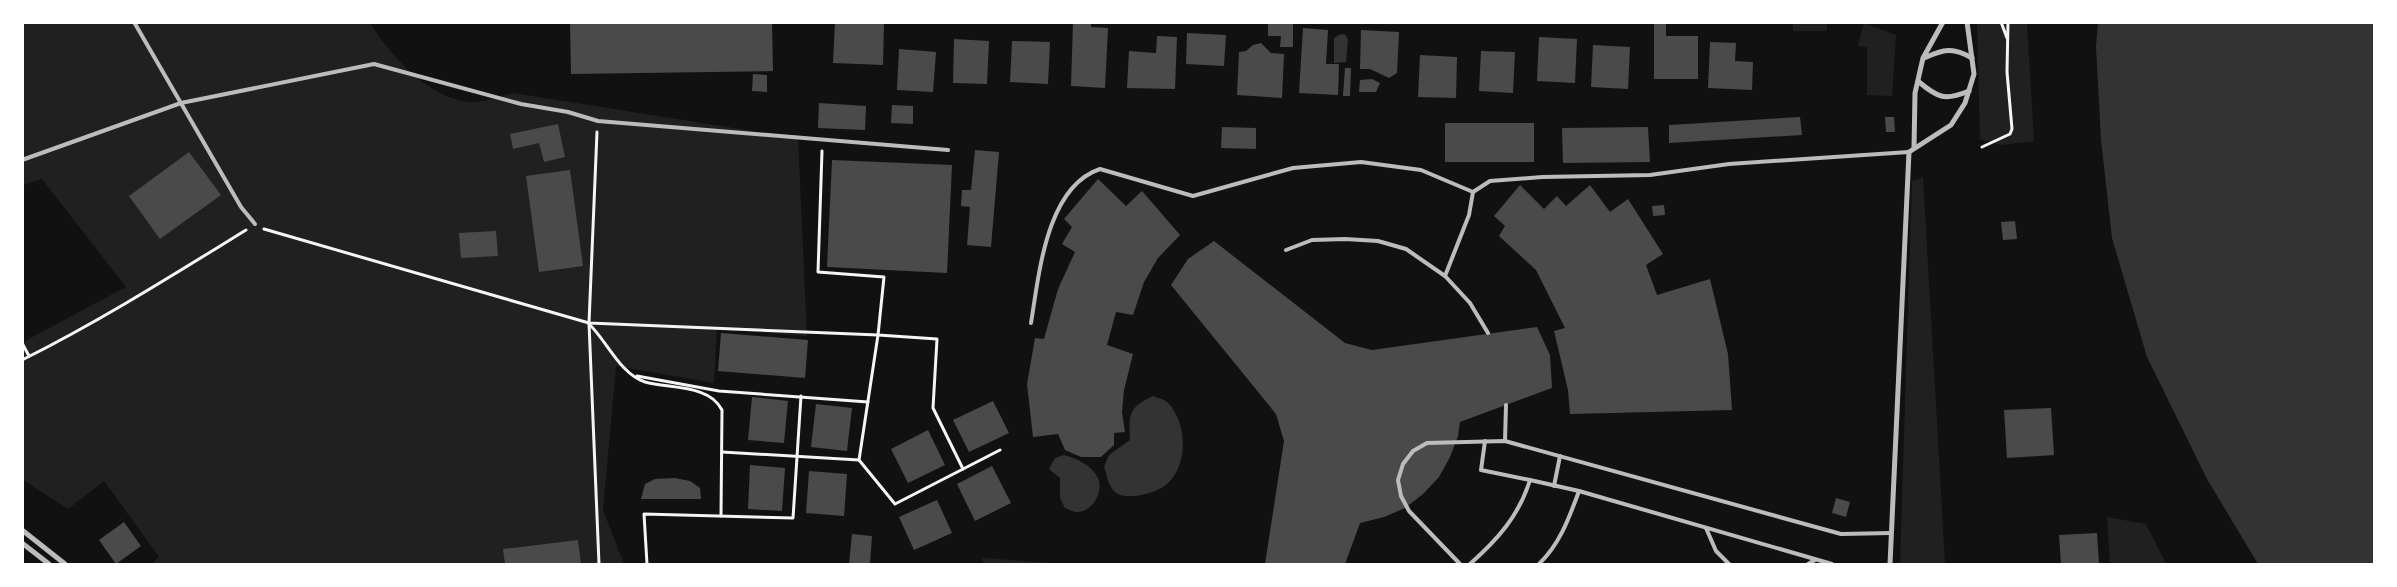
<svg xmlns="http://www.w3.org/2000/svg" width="2397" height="587" font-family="'Exo 2',sans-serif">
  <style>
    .green { fill: #202020 }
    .water { fill: #333 }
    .building { fill: #4a4a4a }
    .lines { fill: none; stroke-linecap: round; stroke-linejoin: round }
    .path { stroke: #f5f5f5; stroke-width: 3 }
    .service { stroke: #bcbcbc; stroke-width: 4 }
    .minor { stroke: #bcbcbc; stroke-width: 5 }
  </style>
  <rect width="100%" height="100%" fill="#111"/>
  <g class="green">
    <path d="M23,23H370C392,57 426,96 468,102C479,104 502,96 513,93L798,138L807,336L717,329L714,383L616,366L603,510L624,564H152L159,557L104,481L68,509L23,480V342L126,287L42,179L23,185Z"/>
    <rect x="1793" y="23" width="34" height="8"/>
    <polygon points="1864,23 1896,35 1892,96 1867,95 1867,47 1858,46"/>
    <polygon points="1977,23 2027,23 2034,141 2000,145 1980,139"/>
    <polygon points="1923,177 1945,564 1900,564 1912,181"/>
    <polygon points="2107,517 2146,524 2166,564 2110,564"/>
    <polygon points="982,558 1066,564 984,564"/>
  </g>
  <g class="water">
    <polygon points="2098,23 2374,23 2374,564 2258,564 2207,479 2147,357 2112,238 2101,140 2096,47"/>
    <polygon points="1341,34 1346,35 1348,40 1346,62 1334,63 1334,38"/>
    <path d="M1153,396C1157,398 1164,399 1167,402C1187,421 1189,464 1168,483C1160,491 1147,494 1136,496C1129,496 1120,497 1114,491C1108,485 1107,475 1104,467L1109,455L1130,440C1129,414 1128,408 1153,396Z"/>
    <path d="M1064,455C1077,459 1092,465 1098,478C1104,492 1092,513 1076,512C1073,512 1068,509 1065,508L1060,498V478L1049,469L1055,458Z"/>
  </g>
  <g class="building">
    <polygon points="570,22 772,22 773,71 571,74"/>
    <polygon points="835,22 884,22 883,65 833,63"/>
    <polygon points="1073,22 1091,22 1091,27 1108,28 1105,88 1071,86"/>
    <polygon points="1268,22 1293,22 1293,47 1280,47 1281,36 1268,36"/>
    <polygon points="1654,22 1666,22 1666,36 1698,36 1698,79 1654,79"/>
    <polygon points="1303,28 1328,30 1326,64 1339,64 1338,95 1299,93"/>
    <polygon points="1361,30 1399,32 1397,73 1389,78 1370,69 1360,69"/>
    <polygon points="1187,33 1226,35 1224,66 1186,64"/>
    <polygon points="1157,36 1177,37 1175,89 1127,88 1129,51 1156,53"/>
    <polygon points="1539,37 1577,39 1575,83 1537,81"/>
    <polygon points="954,39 989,41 987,84 953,83"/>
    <polygon points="1012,41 1050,42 1048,84 1010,82"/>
    <polygon points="1710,42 1736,43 1735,61 1753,62 1752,90 1708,88"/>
    <polygon points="1261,43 1271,53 1284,54 1282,98 1237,95 1239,52 1246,51 1253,45"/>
    <polygon points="1593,45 1630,47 1628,89 1591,87"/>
    <polygon points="899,49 936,52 933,92 897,90"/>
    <polygon points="1481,51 1515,52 1513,93 1479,91"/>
    <polygon points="1420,55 1457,57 1456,98 1418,97"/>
    <polygon points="1345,68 1351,68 1350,96 1343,96"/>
    <polygon points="753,74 767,75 767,92 752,91"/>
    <polygon points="1372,79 1380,83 1376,92 1359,92 1360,80"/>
    <polygon points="819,103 866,106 865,130 818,128"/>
    <polygon points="892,105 913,106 913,124 891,123"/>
    <polygon points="1800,117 1802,135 1669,143 1669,125"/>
    <polygon points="1885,117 1894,117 1895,132 1886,132"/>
    <rect x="1445" y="123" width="89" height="39"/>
    <polygon points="558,124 565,157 544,162 539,143 513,149 510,134"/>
    <polygon points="1222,127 1256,128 1256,149 1221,148"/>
    <polygon points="1648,127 1650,162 1563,163 1562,128"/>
    <polygon points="975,150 999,152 991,247 967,245 970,207 961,206 962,190 971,190"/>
    <polygon points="189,152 221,195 160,239 129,196"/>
    <polygon points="832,160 952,165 947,273 827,267"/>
    <polygon points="570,170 583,266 539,272 526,176"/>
    <polygon points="1098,179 1126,206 1142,191 1180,235 1158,258 1144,282 1133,315 1116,312 1107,345 1133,354 1124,390 1122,412 1125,432 1114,433 1114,445 1101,457 1081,457 1065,450 1058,434 1033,437 1027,384 1035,338 1044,339 1058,289 1075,252 1062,244 1072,227 1064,219"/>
    <polygon points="1520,185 1544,209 1557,196 1566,206 1590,185 1610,212 1628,199 1663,254 1646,265 1657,295 1710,279 1728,354 1732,410 1570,414 1568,390 1554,331 1565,328 1536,270 1499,236 1505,226 1494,216"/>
    <polygon points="1664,205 1665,215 1653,216 1652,206"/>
    <polygon points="2015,221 2017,239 2003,240 2001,222"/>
    <polygon points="496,231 498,256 461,258 459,233"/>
    <polygon points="1214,241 1345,343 1372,350 1537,327 1550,355 1552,388 1460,422 1458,436 1450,457 1439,477 1423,494 1405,508 1384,517 1360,523 1345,564 1265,564 1284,441 1276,414 1171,285 1188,259"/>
    <polygon points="721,333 808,340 805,378 718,371"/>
    <polygon points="752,397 788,401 784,443 748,440"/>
    <polygon points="993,401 1009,433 969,452 953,420"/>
    <polygon points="816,404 852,408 847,451 811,447"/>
    <polygon points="2051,408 2054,455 2007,458 2004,410"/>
    <polygon points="928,430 945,465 908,483 891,449"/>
    <polygon points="750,465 785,468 782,511 748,509"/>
    <polygon points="992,466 1011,503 975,521 957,484"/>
    <polygon points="809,471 847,474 844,516 806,513"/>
    <polygon points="675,478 690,481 700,488 701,499 641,499 645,484 655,479"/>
    <polygon points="1836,498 1850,502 1846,517 1832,513"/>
    <polygon points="937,500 952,533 914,550 899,517"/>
    <polygon points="124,522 141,546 116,564 99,540"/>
    <polygon points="2097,533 2099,564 2061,564 2059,535"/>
    <polygon points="852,534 872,536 870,564 849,564"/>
    <polygon points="578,540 581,564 505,564 503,549"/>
  </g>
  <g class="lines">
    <g class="path">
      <polyline points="2001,22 2007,38"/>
      <polyline points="597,132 589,323 599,564"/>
      <polyline points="1982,147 2010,134 2012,129 2007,72 2008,22"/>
      <polyline points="822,151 818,272 884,277 878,335 937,339 933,408 963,469"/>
      <polyline points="264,229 589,323 878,335 859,460 895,504 1000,450"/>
      <path d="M589,324C607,341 620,374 645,382C669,389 709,384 722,410L721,516"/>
      <polyline points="22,343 29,356"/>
      <path d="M22,360C100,321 173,275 246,230"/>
      <polyline points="637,376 719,391 868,402"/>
      <polyline points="722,452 859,460"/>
      <polyline points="647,564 644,514 793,518 801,396"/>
    </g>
    <g class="service">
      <polyline points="134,22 241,207 255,224"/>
      <polyline points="22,160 181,103 374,64 521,104 568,112 598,121 948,150"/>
      <polyline points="1473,192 1490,181 1542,177 1650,175 1729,164 1909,152"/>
      <polyline points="1286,250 1312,240 1345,239 1378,241 1406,249 1445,276 1470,303 1488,333"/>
      <path d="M1031,323C1039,275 1046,187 1100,169L1193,196L1293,168L1361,162L1421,170L1473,192L1469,215L1445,276"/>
      <polyline points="1485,441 1481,470 1530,480"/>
      <polyline points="1505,441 1506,405"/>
      <polyline points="1554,486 1560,456"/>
      <polyline points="1706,528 1716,551 1729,564"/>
      <polyline points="1460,564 1409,511 1401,496 1398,480 1403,464 1413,451 1427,443 1505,441 1841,534 1891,533"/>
      <path d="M1470,564C1497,540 1519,516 1530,480L1579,491L1832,564"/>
      <path d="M1539,564C1560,544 1569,518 1579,491"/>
      <polyline points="1808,564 1815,560"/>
    </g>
    <g class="minor">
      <path d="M1924,58C1944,49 1953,47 1972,58"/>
      <path d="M1919,82C1938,98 1945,101 1969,91"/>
      <polyline points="1914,148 1915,93 1923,58 1943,22"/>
      <polyline points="22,530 65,564"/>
      <polyline points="22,543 49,564"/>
      <polyline points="1890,564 1909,152 1951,125 1965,103 1974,74 1967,22"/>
    </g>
  </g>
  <rect width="2397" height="587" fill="none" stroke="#ffffff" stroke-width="48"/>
</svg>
